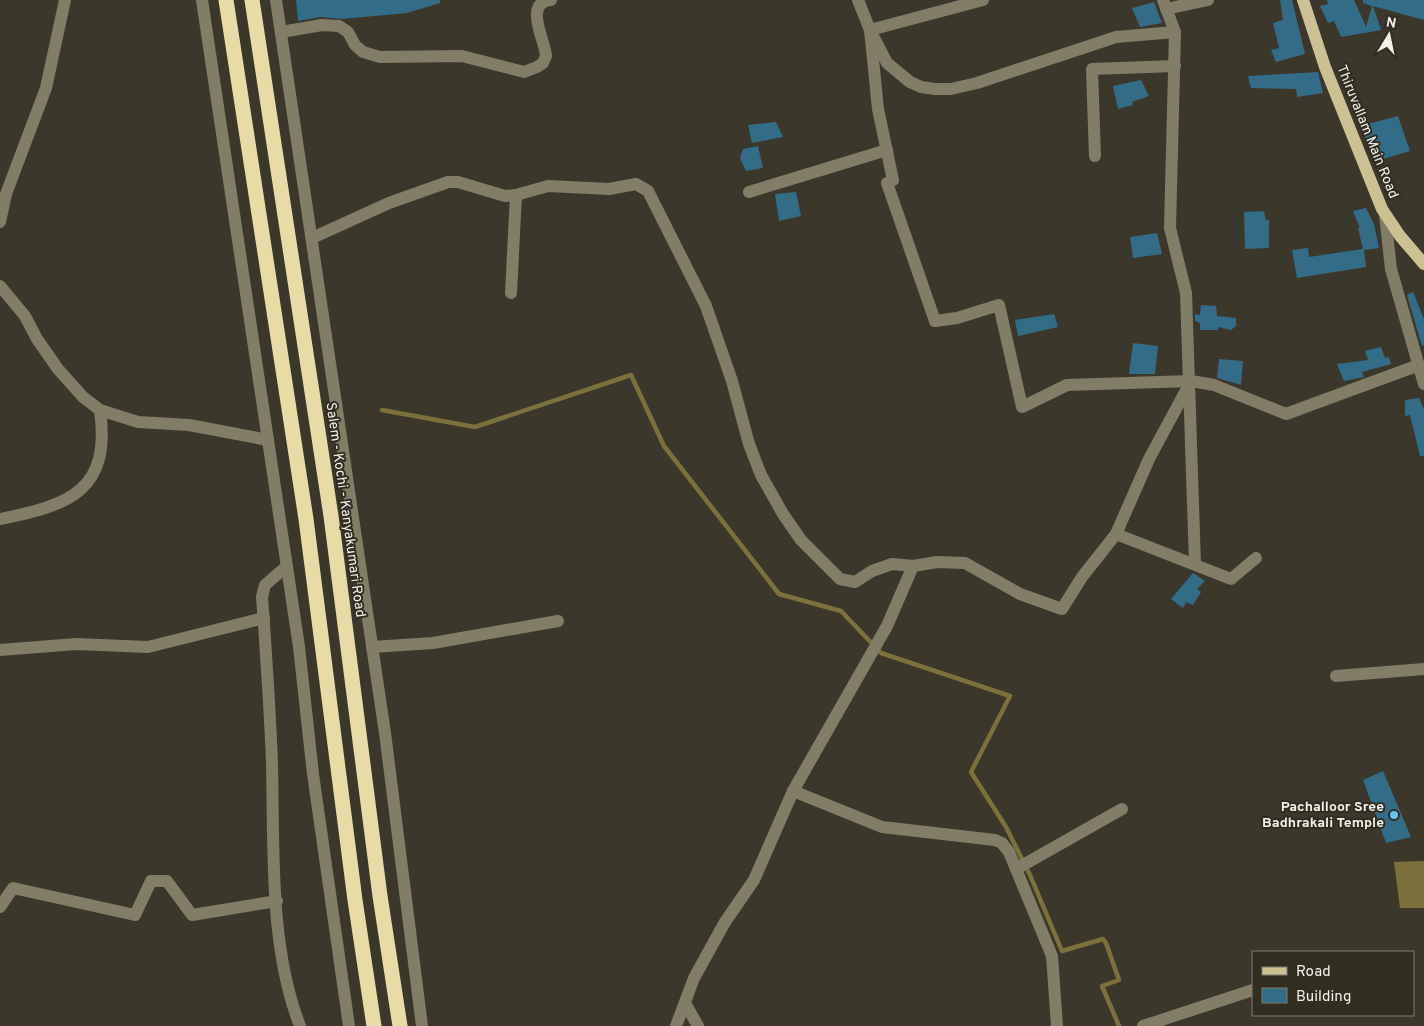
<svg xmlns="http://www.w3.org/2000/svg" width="1424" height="1026" font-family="Overpass,sans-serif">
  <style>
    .water { fill: #7c703c }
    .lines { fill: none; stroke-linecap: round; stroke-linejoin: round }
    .stream { stroke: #7c703c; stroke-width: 4.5 }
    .building { fill: #336c86 }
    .minor { stroke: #827d67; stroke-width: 12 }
    .major { stroke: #cbc193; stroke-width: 12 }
    .highway { stroke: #e8dba5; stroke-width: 15 }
    .poi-dot { fill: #67c4ef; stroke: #312e21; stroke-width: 2 }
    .labels { text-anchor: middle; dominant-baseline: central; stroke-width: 4; stroke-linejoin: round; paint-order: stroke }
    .street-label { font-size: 14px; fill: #f2f0e8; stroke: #312e21 }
    .poi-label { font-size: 14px; font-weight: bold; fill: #f2f0e8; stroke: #312e21; text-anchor: end }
  </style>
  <rect width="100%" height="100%" fill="#3b382b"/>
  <polygon class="water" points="1424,861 1424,908 1400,908 1394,862"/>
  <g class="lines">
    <polyline class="stream" points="382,410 475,427 631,375 664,446 779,594 841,611 881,653 1010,696 971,772 1006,827 1030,875 1062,951 1103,939 1106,943 1119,980 1102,986 1119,1026"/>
  </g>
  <g class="building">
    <polygon points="296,0 440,0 440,3 407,13 342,19 321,17 298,21"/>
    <polygon points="1280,0 1292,0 1305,54 1276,62 1271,50 1279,48 1273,23 1283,20"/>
    <polygon points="1327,0 1354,0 1366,27 1372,6 1363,3 1363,0 1424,0 1424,20 1373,6 1381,30 1341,37 1334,21 1328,23 1320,6 1328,4"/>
    <polygon points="1154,2 1162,23 1140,27 1132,8"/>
    <polygon points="1318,72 1323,93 1297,97 1296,89 1251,88 1248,76"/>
    <polygon points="1141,80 1149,96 1132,102 1133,105 1118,109 1113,86"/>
    <polygon points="1398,116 1410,151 1376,161 1360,126"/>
    <polygon points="776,122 783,137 752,143 748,125"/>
    <polygon points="758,146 763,168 746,171 740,158 743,149"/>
    <polygon points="796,192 801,216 779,221 775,194"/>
    <polygon points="1366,208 1374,224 1379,248 1364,250 1366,267 1297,278 1292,250 1308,248 1309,257 1363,249 1358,228 1360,228 1353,211"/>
    <polygon points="1264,211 1266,220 1269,220 1269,248 1245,249 1244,212"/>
    <polygon points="1157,233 1162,254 1133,258 1130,237"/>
    <polygon points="1413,292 1424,319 1424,345 1422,346 1407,295"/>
    <polygon points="1201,305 1216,306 1217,316 1236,318 1236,326 1231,330 1218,327 1218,330 1200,330 1200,323 1195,321 1195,314 1200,315"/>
    <polygon points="1054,314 1058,327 1018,336 1015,320"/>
    <polygon points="1133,343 1158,346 1155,374 1129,374"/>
    <polygon points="1381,347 1385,358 1389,357 1391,364 1362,372 1364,377 1344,381 1337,364 1368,360 1365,351"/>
    <polygon points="1219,359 1243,361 1241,385 1217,378"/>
    <polygon points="1419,398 1424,409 1424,456 1420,456 1410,415 1405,416 1405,400"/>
    <polygon points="1193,573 1205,581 1197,589 1201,592 1193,605 1186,602 1183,608 1171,599"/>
    <polygon points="1383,771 1411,837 1386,843 1363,780"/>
  </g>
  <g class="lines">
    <g class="minor">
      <polyline points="202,0 299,647 313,774 349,1026"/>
      <polyline points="276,0 385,733 422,1026"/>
      <polyline points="858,0 870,30 887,63 910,82 921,87 935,89 951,89 977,83 1116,37 1175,32 1170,228 1186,293 1195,564"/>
      <polyline points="983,0 870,30 878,109 893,180 887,183 935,321 957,318 999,305 1022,407 1067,385 1191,381"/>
      <polyline points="1163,0 1175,32"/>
      <polyline points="1166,9 1208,0"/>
      <path d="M281,32L322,25L339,26L348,32L355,45L363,52L380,57L462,56L524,72L537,67L543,63L546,56C545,40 523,3 551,0"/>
      <polyline points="1095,156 1092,69 1175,66"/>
      <polyline points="749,192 887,150"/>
      <polyline points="1385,215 1391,269 1424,384"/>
      <polyline points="0,222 6,194 46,88 65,0"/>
      <polyline points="312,238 389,203 448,182 458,182 505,196 516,195 548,186 609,189 636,184 648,191 706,306 732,381 749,444 761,475 783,514 801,540 840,579 855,582 872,571 892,564 913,566 937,562 965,563 1020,594 1062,609 1082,577 1116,534 1149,459 1191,381 1214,385 1286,414 1419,365"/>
      <polyline points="0,286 25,316 37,339 58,369 83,397 100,410 138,422 189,425 268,440"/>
      <polyline points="511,293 516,195"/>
      <path d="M0,519C70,505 111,491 100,410"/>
      <polyline points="1116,534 1231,579 1256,558"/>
      <path d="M287,566L265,585L262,597C266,653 270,708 272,763C274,849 269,946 300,1026"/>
      <polyline points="372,647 433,643 558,621"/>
      <polyline points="0,650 76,644 148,647 264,618"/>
      <polyline points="1336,676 1424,669"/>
      <polyline points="793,791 882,827 995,840 1002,843 1009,852 1052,956 1057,1026"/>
      <polyline points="1016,869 1122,809"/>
      <polyline points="0,907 13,888 135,915 151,881 167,881 192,915 277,901"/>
      <polyline points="685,1003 698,1026"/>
      <polyline points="676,1026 694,978 725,922 754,880 793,791 887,626 913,566"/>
      <polyline points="1143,1026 1253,990"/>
    </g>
    <polyline class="major" points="1303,0 1325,67 1382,209 1400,236 1424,264"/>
    <g class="highway">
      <polyline points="226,0 306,519 355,900 374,1026"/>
      <polyline points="252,0 331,516 380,896 400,1026"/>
    </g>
  </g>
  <circle class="poi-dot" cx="1394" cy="815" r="5"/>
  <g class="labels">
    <g class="street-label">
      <text transform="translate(1367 132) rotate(68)">Thiruvallam Main Road</text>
      <text transform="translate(345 510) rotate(82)">Salem - Kochi - Kanyakumari Road</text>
    </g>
    <g class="poi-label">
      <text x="1384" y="807">Pachalloor Sree<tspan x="1384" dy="16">Badhrakali Temple</tspan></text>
    </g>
  </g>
  <rect x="1252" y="951" width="162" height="65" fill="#312e21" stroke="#7e7c71"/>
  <rect x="1262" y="967" width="25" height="8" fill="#cbc193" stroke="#7e7c71"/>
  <text x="1296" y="976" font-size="15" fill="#f2f0e8">Road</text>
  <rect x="1262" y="988" width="25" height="15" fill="#336c86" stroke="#7e7c71"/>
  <text x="1296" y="1001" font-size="15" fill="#f2f0e8">Building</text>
  <g transform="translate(1389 35) rotate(10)" stroke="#312e21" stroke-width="4" paint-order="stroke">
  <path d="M0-4L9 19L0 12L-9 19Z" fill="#f2f0e8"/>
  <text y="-8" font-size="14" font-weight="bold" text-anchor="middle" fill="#f2f0e8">N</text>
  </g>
</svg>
